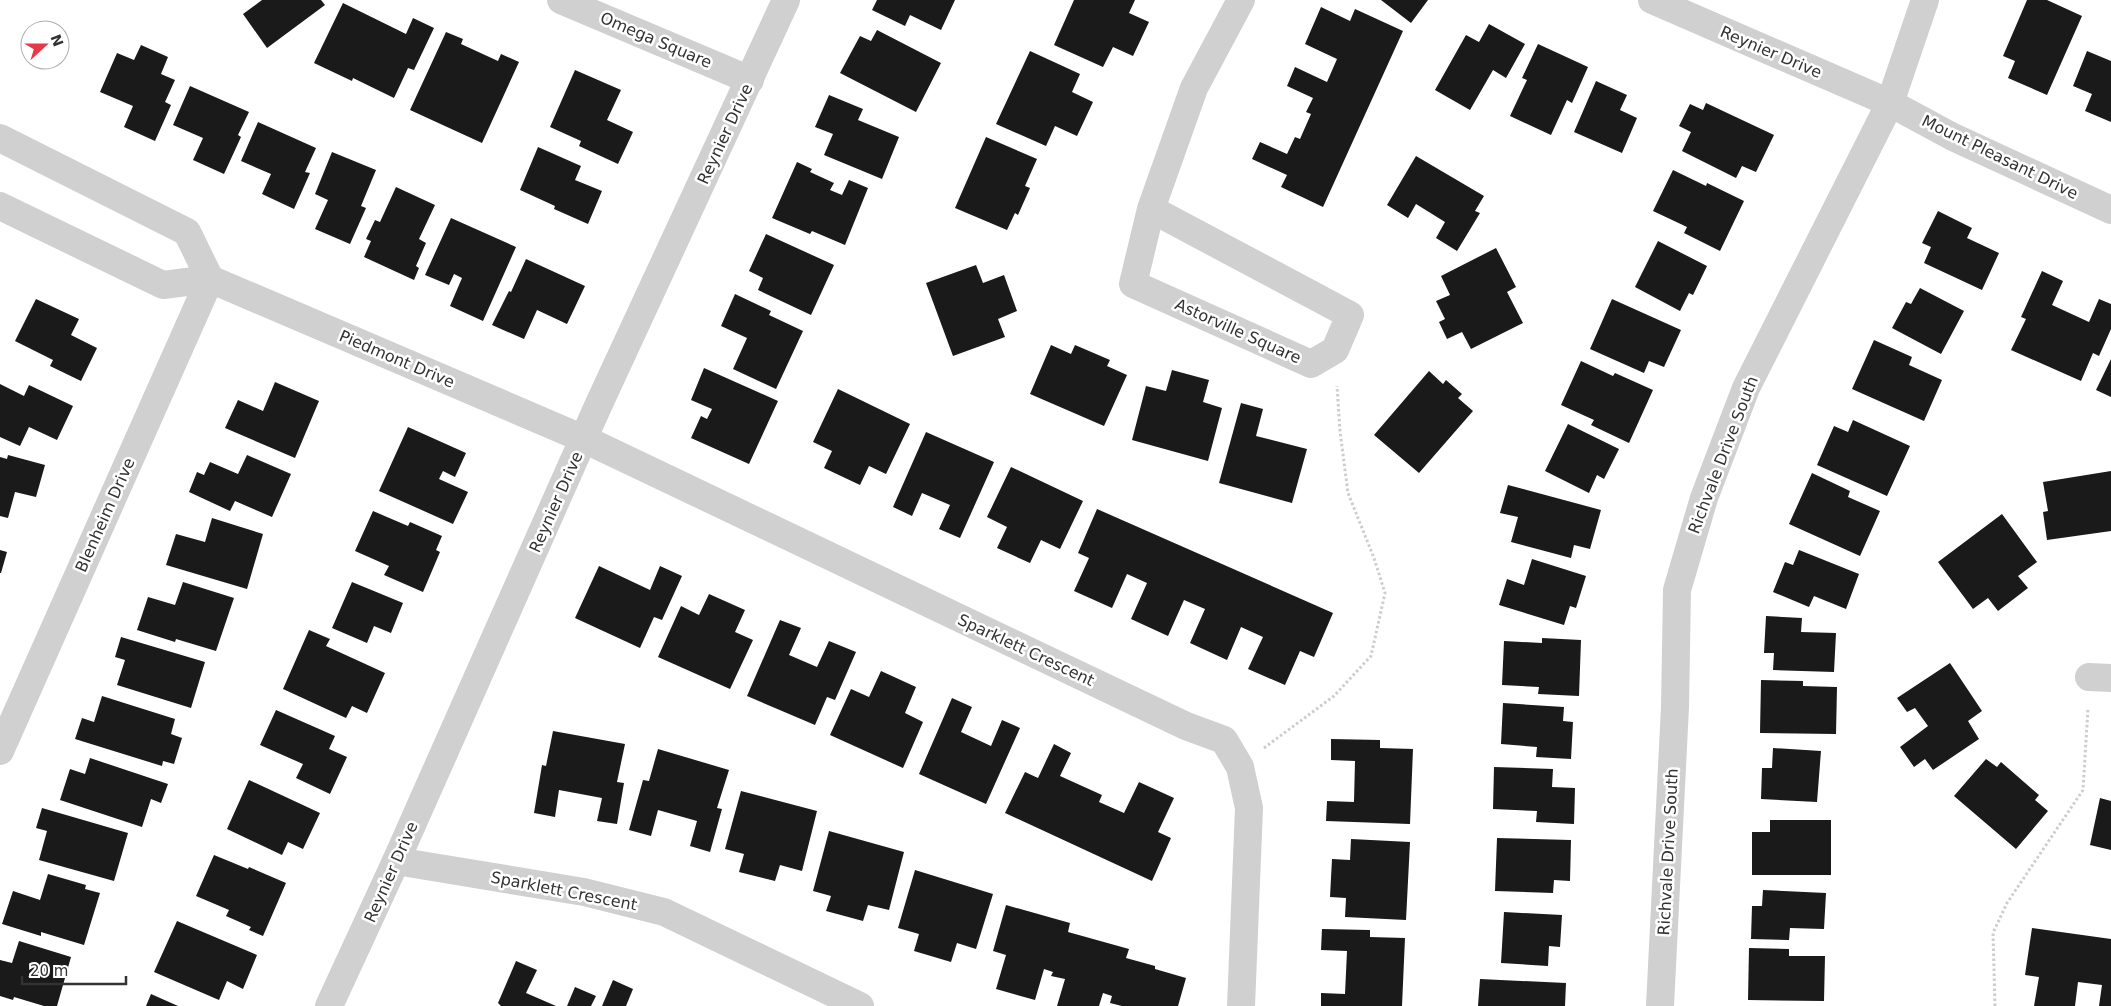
<svg xmlns="http://www.w3.org/2000/svg" width="2111" height="1006" font-family="'DejaVu Sans',sans-serif">
  <style>
    .building { fill: #1a1a1a }
    .lines { fill: none; stroke-linecap: round; stroke-linejoin: round }
    .path { stroke: #cdcdcd; stroke-width: 3; stroke-dasharray: 2.5 2.5; stroke-linecap: butt }
    .minor { stroke: #d0d0d0; stroke-width: 28 }
    .tertiary { stroke: #d0d0d0; stroke-width: 28 }
    .labels { text-anchor: middle; dominant-baseline: central; stroke-width: 5; stroke-linejoin: round; paint-order: stroke }
    .street-label { font-size: 16px; fill: #333; stroke: #fff }
  </style>
  <rect width="100%" height="100%" fill="#fff"/>
  <g class="building">
    <polygon points="262,0 321,0 325,5 267,48 243,14"/>
    <polygon points="877,0 955,0 941,30 910,15 905,26 872,10"/>
    <polygon points="1074,0 1135,0 1129,13 1149,22 1133,56 1113,47 1103,67 1054,45"/>
    <polygon points="1381,0 1428,0 1411,23"/>
    <polygon points="2027,0 2047,0 2082,16 2047,95 2008,78 2015,61 2003,56"/>
    <polygon points="343,3 406,34 413,18 434,28 414,70 408,68 394,98 353,78 352,81 314,63"/>
    <polygon points="1321,7 1350,21 1355,9 1403,31 1323,207 1281,187 1287,175 1252,159 1260,142 1287,154 1295,137 1300,139 1311,114 1306,112 1313,98 1287,86 1295,67 1327,82 1337,59 1305,44"/>
    <polygon points="1489,24 1525,44 1506,78 1493,70 1470,110 1435,90 1466,35 1479,42"/>
    <polygon points="877,30 941,63 916,112 840,73 860,36 871,41"/>
    <polygon points="446,32 463,39 461,44 498,61 501,54 519,62 482,143 410,110"/>
    <polygon points="1538,44 1588,67 1572,103 1567,100 1551,135 1510,116 1527,80 1522,78"/>
    <polygon points="141,45 168,57 161,74 175,80 165,102 171,105 155,141 124,127 133,106 100,92 117,53 134,60"/>
    <polygon points="1030,51 1080,74 1072,92 1093,102 1077,136 1055,126 1046,146 996,124"/>
    <polygon points="2087,51 2111,61 2111,122 2085,111 2092,94 2073,86"/>
    <polygon points="575,70 621,90 607,120 633,132 618,164 579,146 581,141 550,127"/>
    <polygon points="1596,81 1627,95 1620,110 1637,118 1622,153 1574,132"/>
    <polygon points="190,86 249,112 238,135 241,137 224,174 193,160 203,138 173,125"/>
    <polygon points="829,95 863,109 858,120 899,137 882,179 824,155 833,134 815,127"/>
    <polygon points="1706,103 1774,135 1756,172 1742,166 1736,178 1682,151 1691,132 1679,126 1690,104 1703,110"/>
    <polygon points="258,122 316,148 305,172 310,173 294,209 262,194 271,174 241,161"/>
    <polygon points="986,137 1037,159 1025,186 1030,188 1018,215 1015,213 1007,230 955,208"/>
    <polygon points="538,147 581,166 575,180 602,191 588,224 554,209 555,206 520,190"/>
    <polygon points="332,152 376,170 361,206 366,208 350,244 315,229 328,200 315,194"/>
    <polygon points="1416,156 1484,196 1475,211 1480,213 1457,251 1436,238 1445,222 1416,204 1408,218 1387,205"/>
    <polygon points="797,162 812,169 810,172 834,183 830,190 842,195 849,180 868,188 845,245 812,231 810,234 772,218"/>
    <polygon points="1673,170 1706,186 1707,183 1744,201 1720,251 1684,233 1687,227 1653,211"/>
    <polygon points="396,187 435,205 419,239 426,243 416,266 419,268 414,280 364,257 371,241 366,239 375,220 380,222"/>
    <polygon points="1938,211 1972,228 1967,238 1999,253 1982,290 1924,263 1931,247 1922,243"/>
    <polygon points="451,218 516,247 483,321 450,306 462,278 454,274 449,285 425,275"/>
    <polygon points="766,234 834,265 811,315 758,290 763,278 749,271"/>
    <polygon points="1658,241 1707,266 1693,295 1689,293 1680,311 1635,287"/>
    <polygon points="1496,248 1516,287 1507,292 1523,323 1471,349 1462,332 1447,339 1439,322 1445,319 1436,301 1450,295 1441,276"/>
    <polygon points="526,259 585,286 567,324 537,310 524,339 492,325 509,291 511,292"/>
    <polygon points="976,265 983,283 1004,275 1017,311 998,319 1005,337 953,356 926,283"/>
    <polygon points="2042,271 2063,281 2052,305 2089,322 2099,299 2111,304 2111,329 2099,356 2093,353 2081,381 2011,350 2026,319 2021,317"/>
    <polygon points="1920,288 1964,311 1941,354 1892,328 1906,302 1911,304"/>
    <polygon points="735,294 771,311 769,315 803,331 776,389 733,369 747,338 721,326"/>
    <polygon points="36,299 79,319 71,335 97,348 81,381 50,366 53,360 15,341"/>
    <polygon points="1612,299 1681,330 1664,367 1649,361 1644,373 1590,349"/>
    <polygon points="1874,340 1912,357 1909,365 1942,380 1924,421 1852,389"/>
    <polygon points="1051,345 1071,354 1075,345 1110,360 1107,366 1127,375 1104,426 1030,394"/>
    <polygon points="2111,359 2111,397 2096,390"/>
    <polygon points="1581,361 1613,376 1615,373 1653,390 1629,443 1591,425 1594,420 1561,405"/>
    <polygon points="704,368 778,401 749,464 691,438 701,416 707,419 712,409 691,400"/>
    <polygon points="1172,370 1209,380 1203,402 1222,408 1208,461 1132,440 1146,386 1166,391"/>
    <polygon points="1429,371 1443,384 1446,380 1462,394 1458,398 1473,411 1419,473 1374,435"/>
    <polygon points="275,382 319,401 295,458 225,428 238,400 263,411"/>
    <polygon points="0,384 24,396 29,385 73,406 57,440 29,427 20,446 0,437"/>
    <polygon points="838,389 910,424 886,474 869,466 860,485 824,468 832,451 813,442"/>
    <polygon points="1241,403 1263,409 1256,436 1307,449 1292,503 1219,483"/>
    <polygon points="1853,420 1910,446 1887,496 1817,465 1834,426 1848,432"/>
    <polygon points="1568,424 1619,449 1604,479 1597,475 1589,493 1545,471"/>
    <polygon points="408,427 466,453 455,477 443,471 439,479 468,492 453,524 379,491"/>
    <polygon points="926,432 994,462 960,538 939,529 950,505 922,493 912,516 893,507"/>
    <polygon points="8,455 45,465 36,497 15,492 8,518 0,516 0,457 7,459"/>
    <polygon points="247,455 291,474 272,517 235,501 230,511 189,492 197,472 204,475 210,462 238,474"/>
    <polygon points="1011,467 1083,501 1060,549 1041,540 1030,563 997,548 1007,527 987,517"/>
    <polygon points="2111,471 2111,531 2047,540 2043,512 2048,511 2043,482"/>
    <polygon points="1812,473 1850,491 1848,497 1880,511 1860,556 1789,524"/>
    <polygon points="1508,485 1601,510 1590,549 1574,545 1571,558 1511,542 1518,517 1500,513"/>
    <polygon points="1097,509 1333,613 1314,657 1300,651 1285,685 1248,669 1263,637 1241,627 1227,660 1190,643 1205,609 1184,600 1168,636 1131,619 1147,583 1127,574 1112,608 1074,591 1089,558 1078,553"/>
    <polygon points="373,511 408,526 410,522 442,536 436,550 440,552 423,592 384,575 389,566 355,551"/>
    <polygon points="2002,514 2037,562 2018,576 2028,588 1998,611 1988,598 1973,609 1938,562"/>
    <polygon points="212,518 263,534 247,589 166,565 176,534 205,542"/>
    <polygon points="0,550 7,552 1,573 0,573"/>
    <polygon points="1799,550 1859,574 1846,609 1814,596 1809,607 1773,592 1785,562 1793,565"/>
    <polygon points="1532,559 1586,576 1576,608 1570,606 1564,625 1499,605 1507,579 1524,585"/>
    <polygon points="599,566 650,590 660,566 682,576 662,620 654,617 640,648 575,618"/>
    <polygon points="183,582 234,598 216,651 176,639 175,642 137,630 148,597 175,605"/>
    <polygon points="352,582 403,603 391,633 374,626 367,643 332,628"/>
    <polygon points="709,594 745,610 735,632 753,640 730,689 658,657 681,606 699,615"/>
    <polygon points="1766,616 1802,618 1801,632 1836,633 1834,672 1773,670 1774,653 1764,653"/>
    <polygon points="780,620 801,628 789,655 817,667 829,641 856,652 835,700 827,697 815,725 747,696"/>
    <polygon points="309,630 330,639 326,646 385,673 367,713 352,706 346,718 283,689"/>
    <polygon points="121,637 205,662 191,708 117,685 125,660 115,657"/>
    <polygon points="1542,638 1581,640 1579,696 1538,694 1539,687 1502,685 1504,641 1542,643"/>
    <polygon points="1950,663 1982,711 1968,721 1979,739 1933,770 1925,759 1914,767 1900,747 1928,726 1915,708 1907,712 1897,698"/>
    <polygon points="881,671 916,687 905,713 923,722 903,768 830,735 851,689 869,697"/>
    <polygon points="1761,680 1803,681 1803,686 1837,687 1836,734 1760,733"/>
    <polygon points="102,696 175,719 171,734 182,738 174,764 163,761 162,766 75,739 82,718 94,722"/>
    <polygon points="952,698 972,707 961,732 991,746 1002,720 1020,728 986,804 919,774"/>
    <polygon points="1503,703 1564,707 1563,721 1573,722 1571,759 1536,757 1537,747 1501,744"/>
    <polygon points="276,710 335,736 329,749 347,757 330,794 296,778 303,764 260,745"/>
    <polygon points="553,731 625,744 617,782 624,783 617,824 597,821 602,798 559,790 555,817 534,813 542,765 546,766"/>
    <polygon points="1331,739 1380,740 1380,748 1413,749 1410,824 1326,821 1327,801 1354,802 1355,761 1331,760"/>
    <polygon points="1054,744 1071,753 1060,776 1102,795 1099,802 1124,813 1139,782 1174,798 1158,832 1171,838 1152,881 1005,813 1025,772 1038,778"/>
    <polygon points="1773,748 1821,751 1817,802 1761,799 1762,768 1772,768"/>
    <polygon points="658,749 729,770 717,808 722,809 710,852 690,846 697,821 658,810 651,836 629,830 643,780 649,781"/>
    <polygon points="90,758 168,784 161,803 151,799 142,827 60,800 70,769 85,774"/>
    <polygon points="1986,759 1997,767 2001,762 2039,795 2035,800 2048,811 2016,849 1954,796"/>
    <polygon points="1494,767 1553,769 1552,787 1575,788 1574,824 1536,822 1537,811 1493,809"/>
    <polygon points="249,780 320,813 303,849 288,842 282,855 227,829"/>
    <polygon points="741,791 817,811 802,871 780,865 775,881 739,872 744,854 725,849"/>
    <polygon points="2100,798 2111,801 2111,850 2090,845"/>
    <polygon points="42,808 128,833 114,881 39,860 47,831 36,828"/>
    <polygon points="1770,820 1831,820 1831,875 1752,875 1752,832 1770,832"/>
    <polygon points="829,831 904,852 889,910 868,905 863,921 826,911 831,896 813,891"/>
    <polygon points="1497,838 1571,840 1570,881 1554,880 1553,893 1495,891"/>
    <polygon points="1351,839 1410,842 1406,920 1345,917 1346,898 1330,897 1332,859 1350,860"/>
    <polygon points="214,855 248,869 249,867 286,883 263,936 249,930 251,927 226,916 229,910 196,896"/>
    <polygon points="915,870 993,894 976,949 957,943 951,962 914,951 919,934 898,928"/>
    <polygon points="48,874 86,885 85,889 100,893 84,945 41,932 41,936 2,924 13,891 40,900"/>
    <polygon points="1763,890 1826,893 1824,929 1790,928 1789,940 1751,939 1752,906 1762,906"/>
    <polygon points="1006,905 1070,923 1068,932 1129,949 1126,958 1155,966 1155,969 1186,978 1178,1006 1122,1006 1110,1003 1112,996 1103,993 1099,1006 1057,1006 1065,979 1051,976 1053,972 1044,969 1035,1000 996,989 1006,955 993,951"/>
    <polygon points="1504,912 1562,915 1560,947 1549,946 1548,966 1501,963"/>
    <polygon points="177,921 257,955 243,989 227,981 219,1000 154,972"/>
    <polygon points="2032,928 2111,939 2111,1006 2099,1006 2102,985 2078,982 2075,1006 2034,1006 2039,977 2025,975"/>
    <polygon points="1322,929 1370,930 1370,937 1405,938 1402,1006 1321,1006 1321,993 1345,994 1347,951 1321,950"/>
    <polygon points="19,941 71,957 57,1006 44,1006 14,997 13,1000 0,996 0,960 12,963"/>
    <polygon points="1749,948 1789,949 1789,956 1825,956 1824,1001 1748,1000"/>
    <polygon points="516,961 537,970 526,993 556,1006 501,1006 498,1003"/>
    <polygon points="1480,979 1566,983 1565,1006 1478,1006"/>
    <polygon points="613,980 633,989 626,1006 602,1006"/>
    <polygon points="575,987 596,996 591,1006 567,1006"/>
    <polygon points="151,994 178,1006 146,1006"/>
  </g>
  <g class="lines">
    <g class="path">
      <polyline points="1264,748 1334,696 1371,656 1385,593 1374,558 1348,493 1340,431 1337,386"/>
      <polyline points="1995,1006 1993,933 2007,903 2083,790 2088,708"/>
    </g>
    <g class="minor">
      <polyline points="561,0 750,80"/>
      <polyline points="1652,0 1890,103 1953,137 2111,210"/>
      <polyline points="0,138 187,232 210,279"/>
      <polyline points="0,206 163,285 210,279 584,439 1186,726 1224,740 1240,767 1249,808 1241,1006"/>
      <polyline points="1151,209 1350,315 1335,350 1311,364 1133,284 1151,209 1194,88 1241,0"/>
      <polyline points="2089,677 2111,678"/>
      <polyline points="0,751 210,279"/>
      <polyline points="396,861 584,892 664,912 860,1006"/>
      <polyline points="329,1006 396,861 598,406 786,0"/>
    </g>
    <polyline class="tertiary" points="1660,1006 1675,707 1677,590 1704,498 1746,388 1890,103 1925,0"/>
  </g>
  <g class="labels">
    <g class="street-label">
      <text transform="translate(656 40) rotate(23)">Omega Square</text>
      <text transform="translate(1771 52) rotate(23)">Reynier Drive</text>
      <text transform="translate(725 134) rotate(-65)">Reynier Drive</text>
      <text transform="translate(2000 157) rotate(26)">Mount Pleasant Drive</text>
      <text transform="translate(1238 331) rotate(24)">Astorville Square</text>
      <text transform="translate(397 359) rotate(23)">Piedmont Drive</text>
      <text transform="translate(1723 455) rotate(-69)">Richvale Drive South</text>
      <text transform="translate(556 502) rotate(-66)">Reynier Drive</text>
      <text transform="translate(105 515) rotate(-66)">Blenheim Drive</text>
      <text transform="translate(1026 650) rotate(25)">Sparklett Crescent</text>
      <text transform="translate(1668 852) rotate(-87)">Richvale Drive South</text>
      <text transform="translate(391 872) rotate(-66)">Reynier Drive</text>
      <text transform="translate(564 891) rotate(11)">Sparklett Crescent</text>
    </g>
  </g>
  <g transform="translate(45 45) rotate(69)"><circle r="24" fill="#ffffff" stroke="#adadad"/>
  <path d="M0-4L9 19L0 12L-9 19Z" fill="#e63946"/>
  <text y="-8" font-size="14" font-weight="bold" text-anchor="middle" fill="#333333">N</text>
  </g>
  <path d="M22 976v8h104v-8" fill="none" stroke="#333333" stroke-width="2.5"/>
  <text x="30" y="976" font-size="15" fill="#333333" stroke="#ffffff" stroke-width="4" paint-order="stroke">20 m</text>
</svg>
